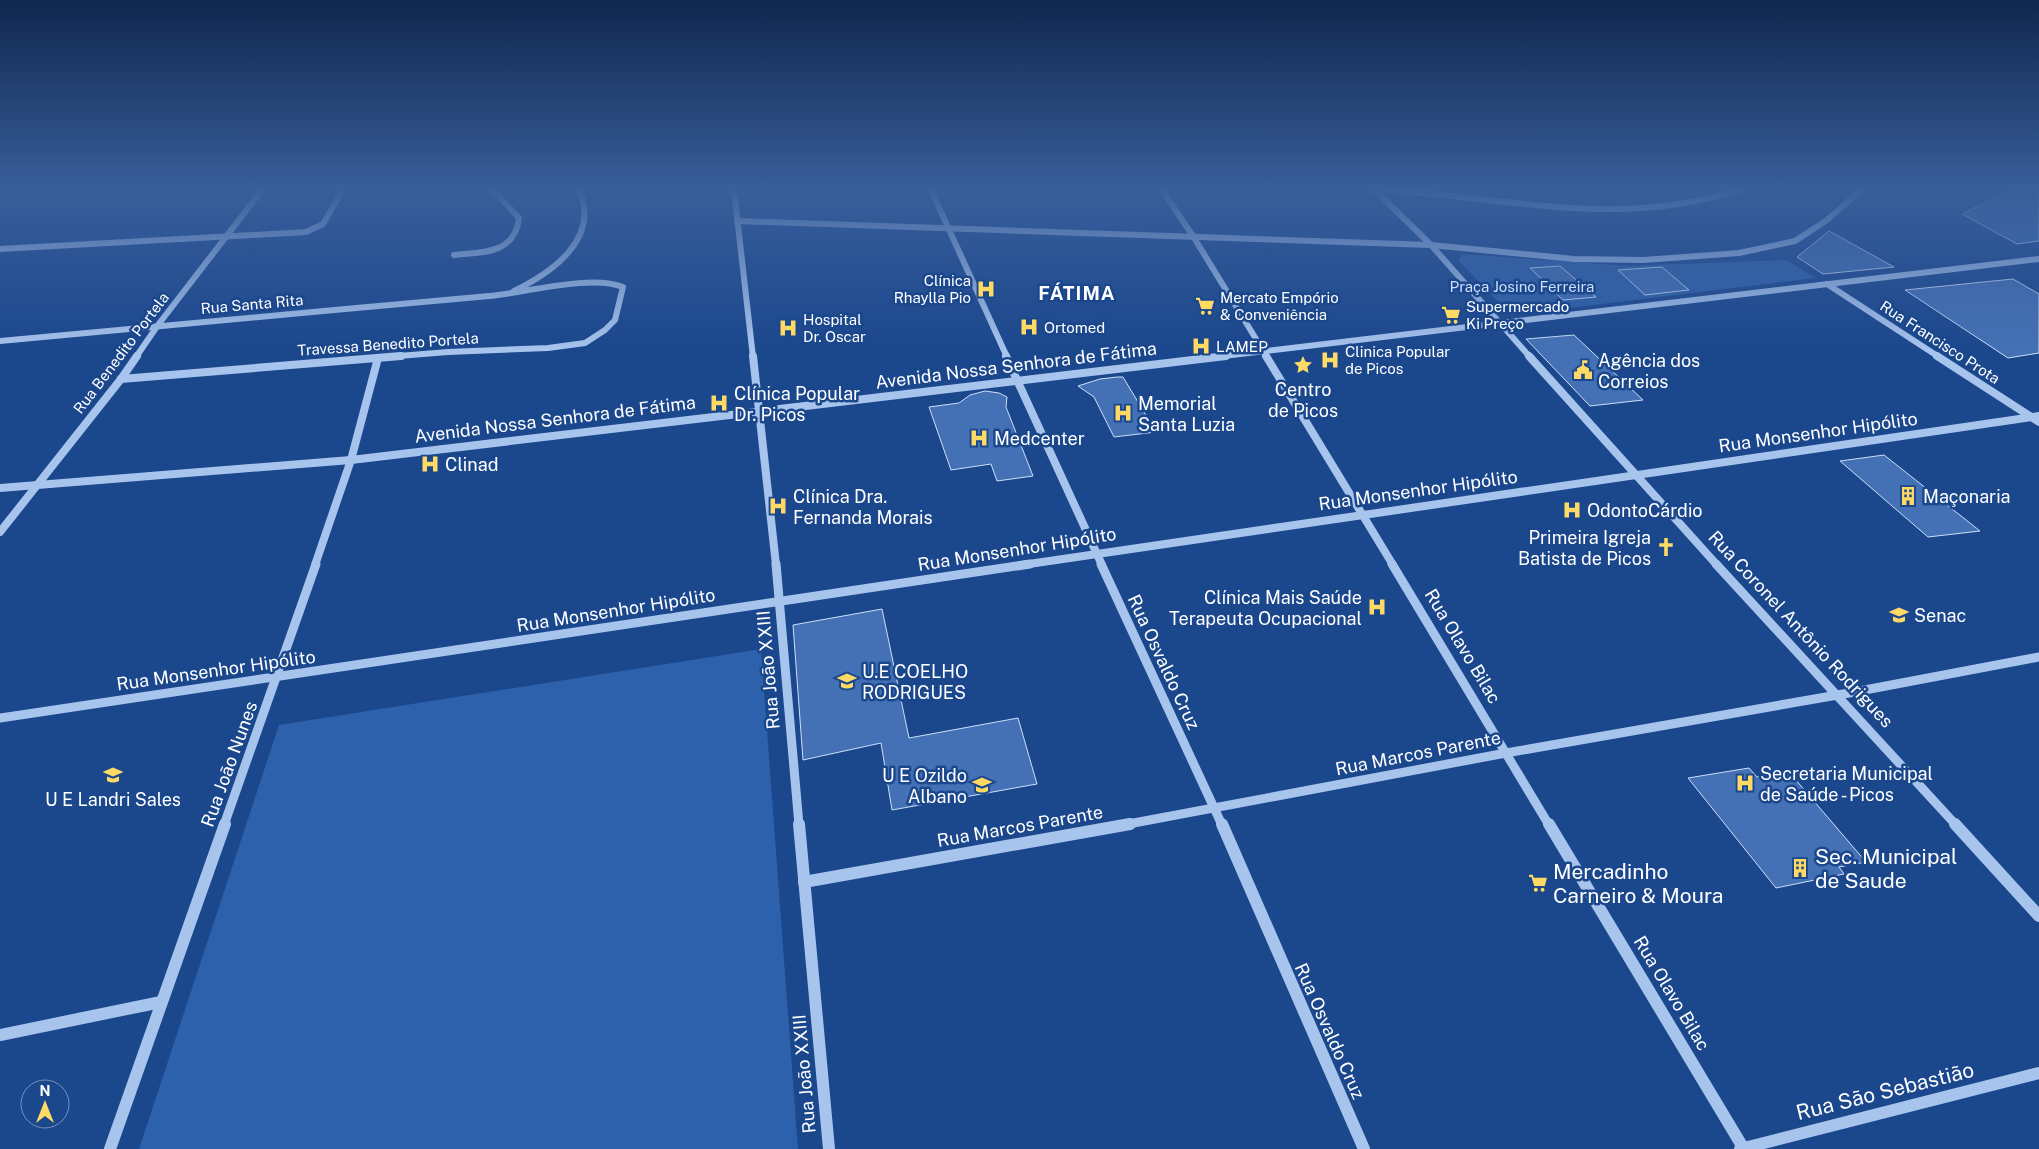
<svg xmlns="http://www.w3.org/2000/svg" width="2039" height="1149" font-family="'Public Sans',sans-serif">
  <style>
    .green { fill: #2e61ab }
    .building { fill: #4471b5; stroke: #cddffa }
    .lines { fill: none; stroke-linecap: round; stroke-linejoin: round }
    .minor-far3 { stroke: #a7c4ed; stroke-width: 6 }
    .minor-far2 { stroke: #a7c4ed; stroke-width: 8 }
    .minor-far1 { stroke: #a7c4ed; stroke-width: 9 }
    .minor { stroke: #a7c4ed; stroke-width: 12 }
    .labels { text-anchor: middle; dominant-baseline: central; stroke-width: 5; stroke-linejoin: round; paint-order: stroke }
    .far-poi-label { font-size: 15px; fill: #fff; stroke: #1b478d; text-anchor: start }
    .far-park-label { font-size: 15px; fill: #cddffa; stroke: #1b478d }
    .far-street-label { font-size: 15px; fill: #fff; stroke: #1b478d }
    .poi-label { font-size: 18px; fill: #fff; stroke: #1b478d; text-anchor: start }
    .street-label { font-size: 18px; fill: #fff; stroke: #1b478d }
    .far-district-label { font-size: 19px; font-weight: bold; letter-spacing: 1px; fill: #fff; stroke: #1b478d }
    .near-poi-label { font-size: 21px; fill: #fff; stroke: #1b478d; text-anchor: start }
    .near-street-label { font-size: 21px; fill: #fff; stroke: #1b478d }
  </style>
  <rect width="100%" height="100%" fill="#1b478d"/>
  <g class="green">
    <polygon points="1462,254 1628,266 1786,260 1816,278 1511,315 1459,261"/>
    <polygon points="761,649 798,1149 139,1149 279,725"/>
  </g>
  <g class="building">
    <polygon points="2010,190 2039,190 2039,241 2017,244 1962,214"/>
    <polygon points="1829,231 1894,267 1823,274 1797,257"/>
    <polygon points="1560,266 1596,297 1563,300 1530,268"/>
    <polygon points="1662,267 1689,290 1645,295 1618,270"/>
    <polygon points="2013,279 2039,294 2039,353 2008,358 1905,290"/>
    <polygon points="1574,335 1643,400 1590,406 1526,339"/>
    <polygon points="1117,377 1123,377 1156,432 1114,437 1094,397 1078,386 1100,379"/>
    <polygon points="985,391 999,393 1007,397 1006,407 1033,476 997,481 991,464 951,470 929,407 959,403 970,395"/>
    <polygon points="1884,455 1980,531 1928,537 1840,461"/>
    <polygon points="882,609 909,738 1018,718 1037,784 892,810 881,743 803,760 793,625"/>
    <polygon points="1749,768 1757,777 1789,772 1866,862 1839,867 1844,874 1776,888 1688,778"/>
  </g>
  <g class="lines">
    <g class="minor-far3">
      <polyline points="734,190 753,357"/>
      <polyline points="931,190 1007,357"/>
      <polyline points="1162,190 1193,236 1267,357"/>
      <polyline points="1375,190 1431,245 1530,357"/>
      <path d="M1388,190C1476,196 1567,215 1655,207C1684,204 1712,198 1741,190"/>
      <polyline points="737,221 1431,245 1574,259 1643,260 1739,253 1795,241 1827,220 1861,190"/>
      <polyline points="0,249 306,232 323,224 343,190"/>
      <path d="M454,255C483,252 515,254 519,218L493,190"/>
      <polyline points="1827,284 1939,357"/>
      <path d="M514,291C551,273 601,239 579,190"/>
      <path d="M0,341C163,325 326,311 489,296C524,293 591,274 623,287L615,320L605,330L585,343L548,348L448,352L386,357"/>
      <polyline points="136,357 158,325 262,190"/>
      <polyline points="1215,357 2039,259"/>
    </g>
    <g class="minor-far2">
      <polyline points="753,356 776,565"/>
      <polyline points="1006,356 1102,565"/>
      <polyline points="1266,356 1393,565"/>
      <polyline points="1529,356 1717,565"/>
      <polyline points="1937,356 2039,422"/>
      <polyline points="121,379 401,356"/>
      <polyline points="0,488 351,460 1226,356"/>
      <polyline points="0,532 121,379 137,356"/>
      <polyline points="315,565 351,460 378,358"/>
      <polyline points="1022,565 2039,416"/>
    </g>
    <g class="minor-far1">
      <polyline points="776,564 799,825"/>
      <polyline points="1101,564 1222,825"/>
      <polyline points="1392,564 1549,825"/>
      <polyline points="1716,564 1956,825"/>
      <polyline points="0,718 1030,564"/>
      <polyline points="224,825 316,564"/>
      <polyline points="1123,825 1506,753 1849,693 2039,657"/>
    </g>
    <g class="minor">
      <polyline points="799,824 829,1149"/>
      <polyline points="1222,824 1364,1149"/>
      <polyline points="1549,824 1744,1149"/>
      <polyline points="1955,824 2039,916"/>
      <polyline points="804,882 1130,824"/>
      <polyline points="0,1035 161,1002"/>
      <polyline points="110,1149 225,824"/>
      <polyline points="1740,1149 2039,1073"/>
    </g>
  </g>
  <linearGradient id="sky" x2="0" y2="1"><stop stop-color="#0f274e"/><stop offset="0.54" stop-color="#395e9a"/><stop offset="1" stop-color="#395e9a" stop-opacity="0"/></linearGradient>
  <rect width="2039" height="350" fill="url(#sky)"/>
  <defs>
    <g id="hospital-bare" transform="scale(1.5)"><path d="M-5-5h3v3.5h4V-5h3V5h-3V1.5h-4V5h-3Z" fill="#fed964" stroke="#1b478d" stroke-width="2.5" paint-order="stroke"/></g>
    <g id="supermarket-bare" transform="scale(1.5)"><path d="M-6-5.5h2.5l.6 2H6L4.5 2H-2.5L-4.4-4H-6ZM-1.5 3.2a1.3 1.3 0 1 0 .1 0ZM3 3.2a1.3 1.3 0 1 0 .1 0Z" fill="#fed964" stroke="#1b478d" stroke-width="2.5" paint-order="stroke"/></g>
    <g id="sight-bare" transform="scale(1.5)"><path d="M0-6L1.8-2.2L6-1.7L2.9 1.2L3.7 5.4L0 3.3L-3.7 5.4L-2.9 1.2L-6-1.7L-1.8-2.2Z" fill="#fed964" stroke="#1b478d" stroke-width="2.5" paint-order="stroke"/></g>
    <g id="civic-bare" transform="scale(1.5)"><path d="M-.6-6.5H3V-4.5H.6V-3L4-1V1h2V6H-6V1h2V-1L-.6-3ZM-1.2 2.5V6h2.4V2.5Z" fill="#fed964" stroke="#1b478d" stroke-width="2.5" paint-order="stroke"/></g>
    <g id="building-bare" transform="scale(1.5)"><path d="M-4-6H4V6H1V3H-1V6H-4ZM-2.5-4.3h1.7v1.8h-1.7ZM.8-4.3h1.7v1.8H.8ZM-2.5-1h1.7V.8h-1.7ZM.8-1h1.7V.8H.8Z" fill="#fed964" stroke="#1b478d" stroke-width="2.5" paint-order="stroke"/></g>
    <g id="church-bare" transform="scale(1.5)"><path d="M-1.2-6h2.4v3.5h3.3v2.4h-3.3V6h-2.4V-.1h-3.3v-2.4h3.3Z" fill="#fed964" stroke="#1b478d" stroke-width="2.5" paint-order="stroke"/></g>
    <g id="school-bare" transform="scale(1.5)"><path d="M0-5L7-2L0 1L-7-2ZM-4 1L0 2.5L4 1V4Q0 6-4 4Z" fill="#fed964" stroke="#1b478d" stroke-width="2.5" paint-order="stroke"/></g>
  </defs>
  <g fill-rule="evenodd">
    <use href="#hospital-bare" x="986" y="289"/>
    <use href="#supermarket-bare" x="1205" y="306"/>
    <use href="#supermarket-bare" x="1451" y="315"/>
    <use href="#hospital-bare" x="1029" y="327"/>
    <use href="#hospital-bare" x="788" y="328"/>
    <use href="#hospital-bare" x="1201" y="346"/>
    <use href="#hospital-bare" x="1330" y="360"/>
    <use href="#sight-bare" x="1303" y="365"/>
    <use href="#civic-bare" x="1583" y="370"/>
    <use href="#hospital-bare" x="719" y="403"/>
    <use href="#hospital-bare" x="1123" y="413"/>
    <use href="#hospital-bare" x="979" y="438"/>
    <use href="#hospital-bare" x="430" y="464"/>
    <use href="#building-bare" x="1908" y="496"/>
    <use href="#hospital-bare" x="778" y="506"/>
    <use href="#hospital-bare" x="1572" y="510"/>
    <use href="#church-bare" x="1666" y="547"/>
    <use href="#hospital-bare" x="1377" y="607"/>
    <use href="#school-bare" x="1899" y="615"/>
    <use href="#school-bare" x="847" y="681"/>
    <use href="#school-bare" x="113" y="775"/>
    <use href="#hospital-bare" x="1745" y="783"/>
    <use href="#school-bare" x="982" y="785"/>
    <use href="#building-bare" x="1800" y="868"/>
    <use href="#supermarket-bare" x="1538" y="883"/>
  </g>
  <g class="labels">
    <g class="far-poi-label">
      <text x="971" y="280" text-anchor="end">Clínica<tspan x="971" dy="17">Rhaylla Pio</tspan></text>
      <text x="1220" y="297">Mercato Empório<tspan x="1220" dy="17">&amp; Conveniência</tspan></text>
      <text x="1466" y="306">Supermercado<tspan x="1466" dy="17">Ki Preço</tspan></text>
      <text x="803" y="319">Hospital<tspan x="803" dy="17">Dr. Oscar</tspan></text>
      <text x="1044" y="327">Ortomed</text>
      <text x="1216" y="346">LAMEP</text>
      <text x="1345" y="351">Clinica Popular<tspan x="1345" dy="17">de Picos</tspan></text>
    </g>
    <g class="far-park-label">
      <text x="1522" y="286">Praça Josino Ferreira</text>
    </g>
    <g class="far-street-label">
      <text transform="translate(252 304) rotate(-5)">Rua Santa Rita</text>
      <text transform="translate(1940 342) rotate(33)">Rua Francisco Prota</text>
      <text transform="translate(388 344) rotate(-4)">Travessa Benedito Portela</text>
      <text transform="translate(121 353) rotate(-53)">Rua Benedito Portela</text>
    </g>
    <g class="poi-label">
      <text x="1598" y="360">Agência dos<tspan x="1598" dy="21">Correios</tspan></text>
      <text x="1303" y="389" text-anchor="middle">Centro<tspan x="1303" dy="21">de Picos</tspan></text>
      <text x="734" y="393">Clínica Popular<tspan x="734" dy="21">Dr. Picos</tspan></text>
      <text x="1138" y="403">Memorial<tspan x="1138" dy="21">Santa Luzia</tspan></text>
      <text x="994" y="438">Medcenter</text>
      <text x="445" y="464">Clinad</text>
      <text x="793" y="496">Clínica Dra.<tspan x="793" dy="21">Fernanda Morais</tspan></text>
      <text x="1923" y="496">Maçonaria</text>
      <text x="1587" y="510">OdontoCárdio</text>
      <text x="1651" y="537" text-anchor="end">Primeira Igreja<tspan x="1651" dy="21">Batista de Picos</tspan></text>
      <text x="1362" y="597" text-anchor="end">Clínica Mais Saúde<tspan x="1362" dy="21">Terapeuta Ocupacional</tspan></text>
      <text x="1914" y="615">Senac</text>
      <text x="862" y="671">U.E COELHO<tspan x="862" dy="21">RODRIGUES</tspan></text>
      <text x="1760" y="773">Secretaria Municipal<tspan x="1760" dy="21">de Saúde - Picos</tspan></text>
      <text x="967" y="775" text-anchor="end">U E Ozildo<tspan x="967" dy="21">Albano</tspan></text>
      <text x="113" y="799" text-anchor="middle">U E Landri Sales</text>
    </g>
    <g class="street-label">
      <text transform="translate(1016 365) rotate(-7)">Avenida Nossa Senhora de Fátima</text>
      <text transform="translate(555 419) rotate(-7)">Avenida Nossa Senhora de Fátima</text>
      <text transform="translate(1818 432) rotate(-8)">Rua Monsenhor Hipólito</text>
      <text transform="translate(1418 490) rotate(-8)">Rua Monsenhor Hipólito</text>
      <text transform="translate(1017 549) rotate(-9)">Rua Monsenhor Hipólito</text>
      <text transform="translate(616 610) rotate(-9)">Rua Monsenhor Hipólito</text>
      <text transform="translate(1801 629) rotate(47)">Rua Coronel Antônio Rodrigues</text>
      <text transform="translate(1463 646) rotate(59)">Rua Olavo Bilac</text>
      <text transform="translate(1164 662) rotate(65)">Rua Osvaldo Cruz</text>
      <text transform="translate(216 670) rotate(-8)">Rua Monsenhor Hipólito</text>
      <text transform="translate(768 670) rotate(-95)">Rua João XXIII</text>
      <text transform="translate(1418 753) rotate(-11)">Rua Marcos Parente</text>
      <text transform="translate(229 764) rotate(-70)">Rua João Nunes</text>
      <text transform="translate(1020 826) rotate(-10)">Rua Marcos Parente</text>
      <text transform="translate(1672 993) rotate(59)">Rua Olavo Bilac</text>
      <text transform="translate(1330 1031) rotate(66)">Rua Osvaldo Cruz</text>
      <text transform="translate(804 1074) rotate(-95)">Rua João XXIII</text>
    </g>
    <g class="far-district-label">
      <text x="1077" y="293">FÁTIMA</text>
    </g>
    <g class="near-poi-label">
      <text x="1815" y="856">Sec. Municipal<tspan x="1815" dy="24">de Saude</tspan></text>
      <text x="1553" y="871">Mercadinho<tspan x="1553" dy="24">Carneiro &amp; Moura</tspan></text>
    </g>
    <g class="near-street-label">
      <text transform="translate(1885 1091) rotate(-14)">Rua São Sebastião</text>
    </g>
  </g>
  <g transform="translate(45 1104)"><circle r="24" fill="#1b478d" stroke="#7691bb"/>
  <path d="M0-4L9 19L0 12L-9 19Z" fill="#fed964"/>
  <text y="-8" font-size="14" font-weight="bold" text-anchor="middle" fill="#ffffff">N</text>
  </g>
</svg>
